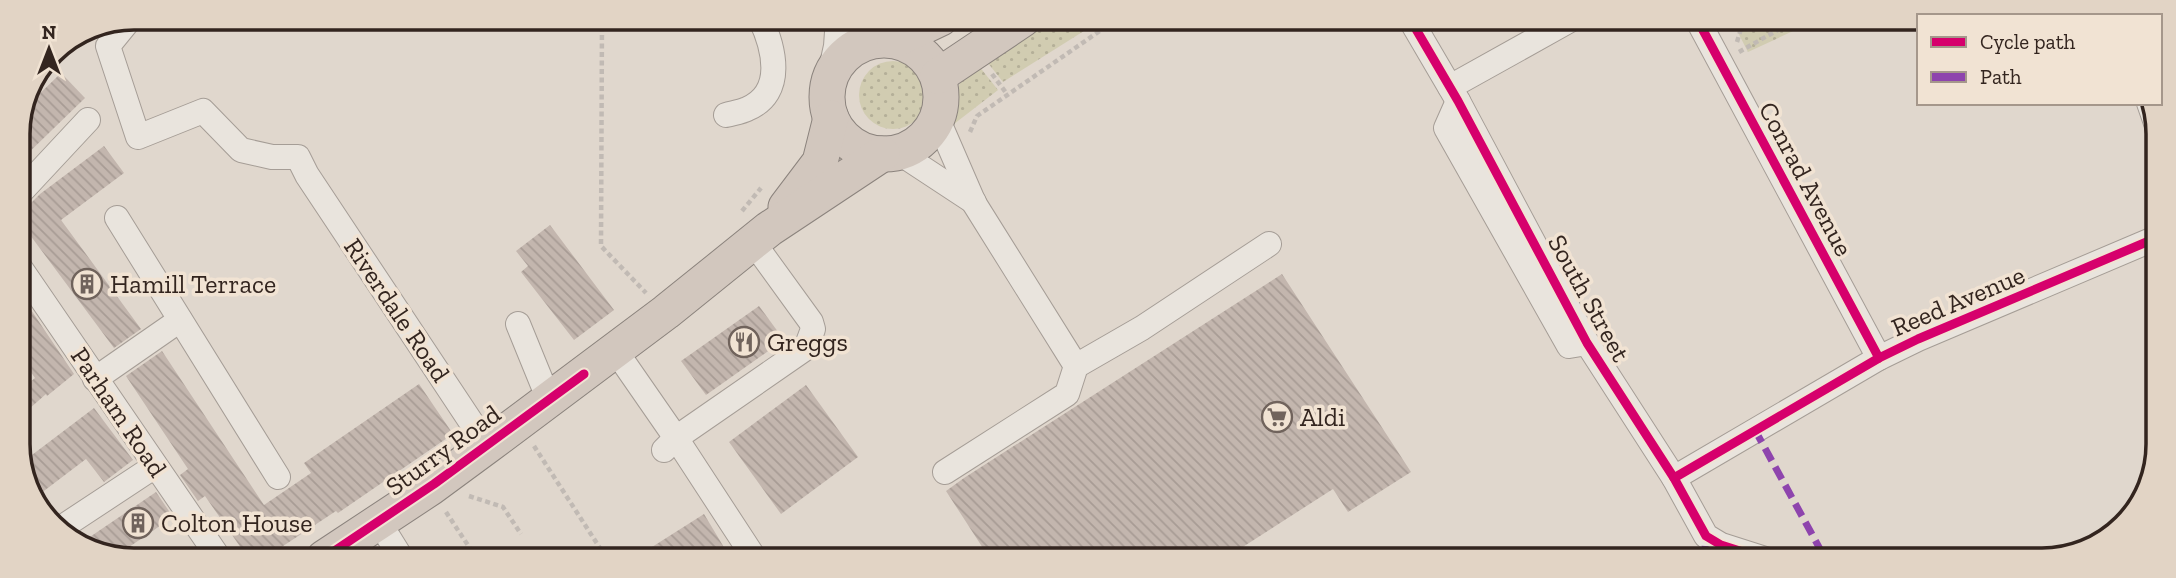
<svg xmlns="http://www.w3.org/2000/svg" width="2176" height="578" font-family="'Zilla Slab',serif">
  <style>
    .green { fill: url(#green-dots) }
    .building { fill: url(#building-back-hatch) }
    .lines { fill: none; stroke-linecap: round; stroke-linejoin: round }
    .minor-casing { stroke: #a59d96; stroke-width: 26 }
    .highway-casing { stroke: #8b837d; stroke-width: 37 }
    .path { stroke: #c1bab4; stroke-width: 4.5; stroke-dasharray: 5 3.5; stroke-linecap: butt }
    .minor { stroke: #e9e4dd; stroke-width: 24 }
    .highway { stroke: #d2c7be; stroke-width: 35 }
    .quiet { stroke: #8e44ad; stroke-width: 7; stroke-dasharray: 14 7; stroke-linecap: butt }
    .cycleway-casing { stroke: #f1e3d3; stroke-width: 13 }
    .cycleway { stroke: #d6006c; stroke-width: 9 }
    .labels { text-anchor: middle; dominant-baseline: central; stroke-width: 7; stroke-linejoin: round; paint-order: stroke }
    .street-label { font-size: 26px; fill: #33251f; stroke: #f1e3d3 }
    .poi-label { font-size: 26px; fill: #33251f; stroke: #f1e3d3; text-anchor: start }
    .rim { fill: none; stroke: #33251f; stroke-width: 3.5 }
  </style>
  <defs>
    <pattern id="green-dots" width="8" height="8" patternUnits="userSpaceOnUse" patternTransform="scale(1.75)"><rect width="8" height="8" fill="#d1ccb1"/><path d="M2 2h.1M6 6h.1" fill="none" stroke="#b4af98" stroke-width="1.8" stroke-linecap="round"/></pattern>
    <pattern id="building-back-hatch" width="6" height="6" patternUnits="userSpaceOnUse" patternTransform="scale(1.75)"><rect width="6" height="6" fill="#c3b6ae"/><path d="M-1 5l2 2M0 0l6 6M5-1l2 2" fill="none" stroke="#a89c95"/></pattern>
  </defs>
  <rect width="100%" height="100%" fill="#e0d7cd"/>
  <g class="green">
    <polygon points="1037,19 1103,19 1003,82 980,53"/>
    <polygon points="1731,19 1817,20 1748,52"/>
    <path d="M975,61L998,90L954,124C948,99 960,80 975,61Z"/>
    <circle cx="893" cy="95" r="34"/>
  </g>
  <g class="building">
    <polygon points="61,73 85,98 18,163 18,126 27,106"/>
    <polygon points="104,146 124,173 61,220 141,329 114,348 27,231 30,204 40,194"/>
    <polygon points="550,225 614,310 574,340 521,272 528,266 516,251"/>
    <polygon points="1282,274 1411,472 1348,512 1333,489 1224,559 990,559 946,491 964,478"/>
    <polygon points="19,292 74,374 47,396 46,394 20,417 19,391 35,378 19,355"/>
    <polygon points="759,306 784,340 706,395 681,361"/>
    <polygon points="162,351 264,505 311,473 304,463 419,384 453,434 338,513 336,511 265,558 248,558 205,496 198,501 180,475 188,469 126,376"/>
    <polygon points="806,385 858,457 781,514 729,442"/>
    <polygon points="94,408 133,460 104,482 86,459 36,497 20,468 20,464"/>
    <polygon points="156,492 173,517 113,558 81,543"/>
    <polygon points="704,514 731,559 660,559 652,547"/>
  </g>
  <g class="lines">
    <g class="minor-casing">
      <g id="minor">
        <polyline points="883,18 890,39"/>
        <polyline points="130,19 108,46 138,137 203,111 241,150 272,157 298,157 307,175 487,446"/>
        <polyline points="1410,19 1458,101 1587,343 1674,478 1706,536 1721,545 1768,560"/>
        <polyline points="1697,19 1879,358"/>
        <polyline points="827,87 836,46 838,18"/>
        <polyline points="1450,87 1572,19"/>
        <polyline points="1458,101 1446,128 1569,346 1587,343"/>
        <polyline points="2149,103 2156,123"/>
        <path d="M726,115C733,113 741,112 747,109C786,93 774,47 760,18"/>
        <polyline points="938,120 974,203 1076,366"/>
        <polyline points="898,152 974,202"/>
        <polyline points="18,195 88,120"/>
        <polyline points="117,218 278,477"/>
        <polyline points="19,266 219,558"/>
        <polyline points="518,324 549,400"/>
        <polyline points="615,350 676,438 755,559"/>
        <polyline points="95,379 180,320"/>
        <polyline points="664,450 676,438 806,348 813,329 811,322 753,242"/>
        <polyline points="945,472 1067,394 1076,366 1142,328 1269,244"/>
        <polyline points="1674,478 1879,358 1918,339 2156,238"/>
        <polyline points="379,522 402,559"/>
        <polyline points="58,530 155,466"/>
      </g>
    </g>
    <g class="highway-casing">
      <g id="highway">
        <circle cx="884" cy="97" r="57"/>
        <polyline points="895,40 941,18"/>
        <polyline points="938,76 1023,19"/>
        <polyline points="786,207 820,162 831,118"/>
        <polyline points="324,558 430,488 487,446 666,312 769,229 882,154"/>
      </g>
    </g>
    <g class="path">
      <polyline points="602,18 601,246 646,293"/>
      <polyline points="1737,42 1744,19"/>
      <polyline points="1739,52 1797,19"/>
      <polyline points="992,74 1007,94"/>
      <polyline points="970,132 977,116 1117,19"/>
      <polyline points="742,211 761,188"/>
      <polyline points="534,446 607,559"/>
      <polyline points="469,496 503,507 521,534"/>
      <polyline points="446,512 477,559"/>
    </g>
    <use href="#minor" class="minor"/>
    <use href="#highway" class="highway"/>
    <g class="quiet">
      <polyline points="1755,430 1826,560"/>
      <polyline points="1704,560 1706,536"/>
    </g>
    <g class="cycleway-casing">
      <g id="cycleway">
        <polyline points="1410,19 1458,101 1587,343 1674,478 1706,536 1721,545 1768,560"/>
        <polyline points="1697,19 1879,358"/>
        <polyline points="1674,478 1879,358 1918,339 2156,238"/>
        <polyline points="324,558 434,484 584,374"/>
      </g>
    </g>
    <use href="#cycleway" class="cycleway"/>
  </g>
  <defs>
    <g id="building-ring" transform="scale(1.575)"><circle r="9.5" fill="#f1e3d3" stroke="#70635c" stroke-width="1.5"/><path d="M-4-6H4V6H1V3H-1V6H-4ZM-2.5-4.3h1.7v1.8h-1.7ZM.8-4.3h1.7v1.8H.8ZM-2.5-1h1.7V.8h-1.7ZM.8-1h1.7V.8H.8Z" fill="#70635c"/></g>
    <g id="restaurant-ring" transform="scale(1.575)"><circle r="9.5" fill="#f1e3d3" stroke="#70635c" stroke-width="1.5"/><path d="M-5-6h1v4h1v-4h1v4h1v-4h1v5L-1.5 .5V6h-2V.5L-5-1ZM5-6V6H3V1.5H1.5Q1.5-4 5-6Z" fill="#70635c"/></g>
    <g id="supermarket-ring" transform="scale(1.575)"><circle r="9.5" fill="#f1e3d3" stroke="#70635c" stroke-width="1.5"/><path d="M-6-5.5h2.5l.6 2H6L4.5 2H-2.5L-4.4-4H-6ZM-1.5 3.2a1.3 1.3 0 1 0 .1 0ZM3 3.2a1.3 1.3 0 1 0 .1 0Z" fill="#70635c"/></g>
  </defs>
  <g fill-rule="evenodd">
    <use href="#building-ring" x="87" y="284"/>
    <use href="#restaurant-ring" x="744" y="342"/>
    <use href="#supermarket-ring" x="1277" y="417"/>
    <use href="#building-ring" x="138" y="523"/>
  </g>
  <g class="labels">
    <g class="street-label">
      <text transform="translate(1806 179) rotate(62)">Conrad Avenue</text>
      <text transform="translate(1589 298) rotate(61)">South Street</text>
      <text transform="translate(1958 301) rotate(-23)">Reed Avenue</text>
      <text transform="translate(397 310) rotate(56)">Riverdale Road</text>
      <text transform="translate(119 412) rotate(56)">Parham Road</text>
      <text transform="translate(443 450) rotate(-36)">Sturry Road</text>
    </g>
    <g class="poi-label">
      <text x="110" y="284">Hamill Terrace</text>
      <text x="767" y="342">Greggs</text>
      <text x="1300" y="417">Aldi</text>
      <text x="161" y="523">Colton House</text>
    </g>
  </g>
  <path d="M0 0H2176V578H0ZM134 30H2042A104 104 0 0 1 2146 134V444A104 104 0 0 1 2042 548H134A104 104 0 0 1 30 444V134A104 104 0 0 1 134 30Z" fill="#e2d4c5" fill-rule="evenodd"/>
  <path class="rim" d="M134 30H2042A104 104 0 0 1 2146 134V444A104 104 0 0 1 2042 548H134A104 104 0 0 1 30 444V134A104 104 0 0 1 134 30Z"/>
  <rect x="1917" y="14" width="245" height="91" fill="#f1e3d3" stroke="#a5978b" stroke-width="2"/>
  <rect x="1931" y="37" width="35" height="10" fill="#d6006c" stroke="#a5978b" stroke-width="2"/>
  <text x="1980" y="49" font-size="21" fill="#33251f">Cycle path</text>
  <rect x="1931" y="72" width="35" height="10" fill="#8e44ad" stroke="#a5978b" stroke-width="2"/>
  <text x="1980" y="84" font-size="21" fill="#33251f">Path</text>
  <g transform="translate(49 49)" stroke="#f1e3d3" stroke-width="5" paint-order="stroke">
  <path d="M0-5L12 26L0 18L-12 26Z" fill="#33251f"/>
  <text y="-10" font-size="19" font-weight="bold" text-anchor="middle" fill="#33251f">N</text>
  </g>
</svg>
